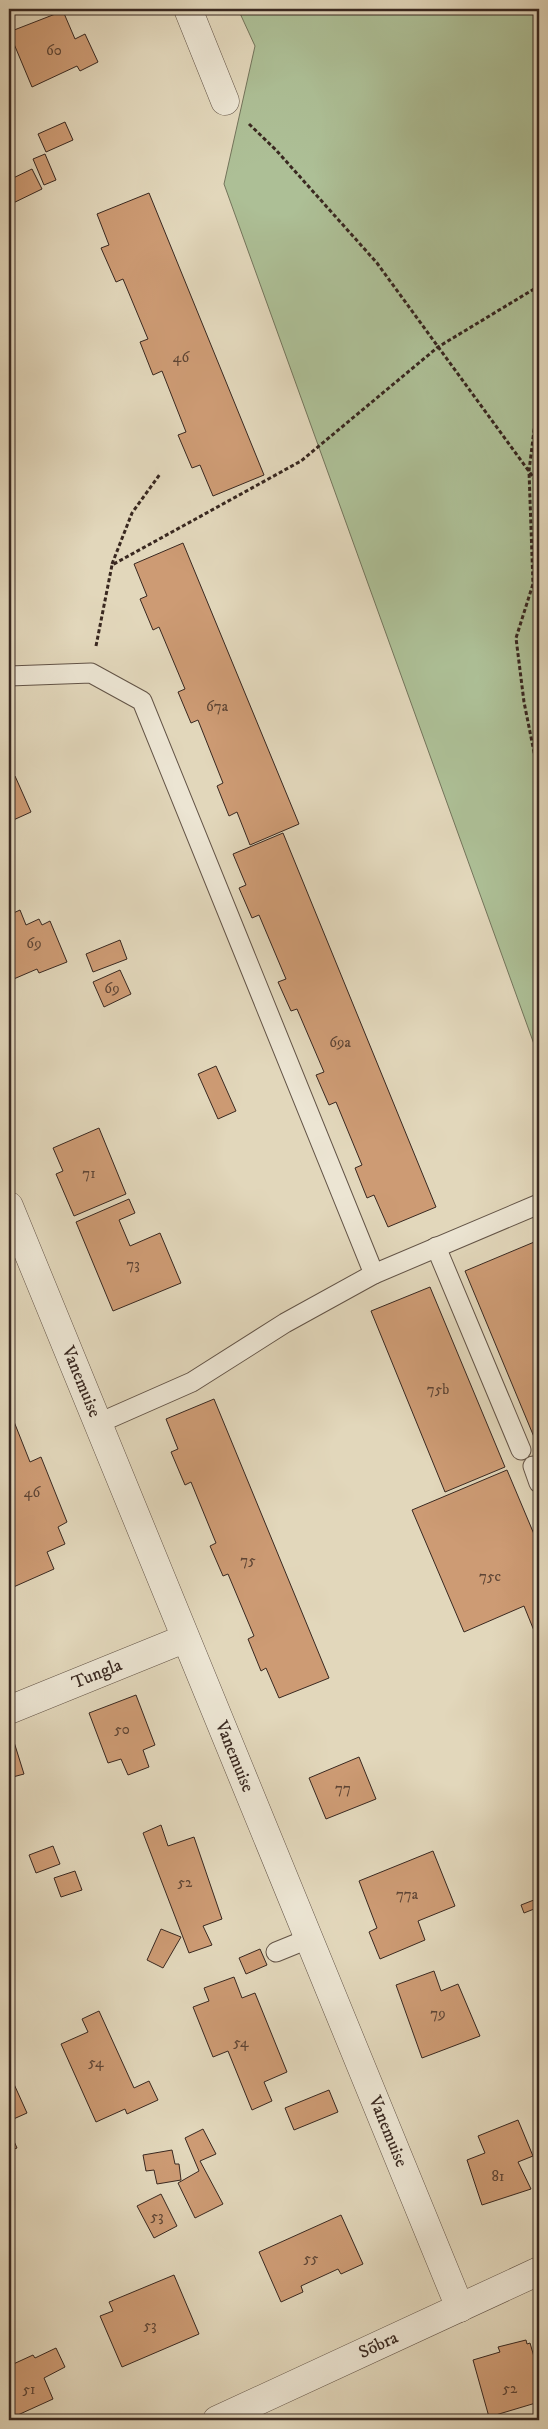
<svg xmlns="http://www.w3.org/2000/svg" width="548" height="2429" font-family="'IM FELL DW Pica',serif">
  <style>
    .green { fill: #adbf96; stroke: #73745b }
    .building { fill: #cd9b74; stroke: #392820 }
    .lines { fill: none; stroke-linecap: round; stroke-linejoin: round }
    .service-casing { stroke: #635447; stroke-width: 21 }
    .minor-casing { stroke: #635447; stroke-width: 29 }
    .path { stroke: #392820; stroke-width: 3; stroke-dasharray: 4 2.5; stroke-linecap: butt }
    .service { stroke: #ece5d3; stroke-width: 19 }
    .minor { stroke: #ece5d3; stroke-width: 28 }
    .labels { text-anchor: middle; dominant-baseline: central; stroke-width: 4; stroke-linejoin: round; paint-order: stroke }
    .number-label { font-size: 15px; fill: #5e4535 }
    .street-label { font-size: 18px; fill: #392820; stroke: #ece5d3 }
  </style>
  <rect width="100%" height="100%" fill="#e2d7bb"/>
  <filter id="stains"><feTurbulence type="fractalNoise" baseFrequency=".004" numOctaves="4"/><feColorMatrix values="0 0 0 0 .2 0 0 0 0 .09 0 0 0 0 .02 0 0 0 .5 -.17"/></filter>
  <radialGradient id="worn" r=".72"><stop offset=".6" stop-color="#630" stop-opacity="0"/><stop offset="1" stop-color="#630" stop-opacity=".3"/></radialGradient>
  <polygon class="green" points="238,9 539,9 539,1058 224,184 255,46"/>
  <g class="building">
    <polygon points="63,11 75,39 85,34 98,62 80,71 77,66 32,87 9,32"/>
    <polygon points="65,122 73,140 46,152 38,134"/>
    <polygon points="45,154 56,180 44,185 33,159"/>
    <polygon points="32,169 42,189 9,205 9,180"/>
    <polygon points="149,193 264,475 213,496 200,465 192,468 178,435 186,432 162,371 153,375 140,342 148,339 123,279 116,282 101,248 109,245 97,214"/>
    <polygon points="183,543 299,824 250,845 237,812 229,816 217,786 223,783 198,720 191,723 178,692 185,689 159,627 153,630 140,599 147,596 134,564"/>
    <polygon points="15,776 31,812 9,822 9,778"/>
    <polygon points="283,833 436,1207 388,1227 374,1195 367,1198 355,1168 362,1165 336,1102 329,1105 316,1075 324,1072 297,1009 291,1011 278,982 286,979 259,915 252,918 239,888 246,885 233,854"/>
    <polygon points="20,910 26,925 39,919 42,925 50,921 67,962 39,973 37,969 9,981 9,915"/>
    <polygon points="120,940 127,959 93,972 86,954"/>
    <polygon points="120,970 131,994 104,1007 93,982"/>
    <polygon points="216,1066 236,1111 218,1119 198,1074"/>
    <polygon points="99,1128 126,1194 74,1216 56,1174 63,1171 53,1148"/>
    <polygon points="129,1199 135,1213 119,1220 130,1246 160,1233 181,1283 113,1311 76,1222"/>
    <polygon points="539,1240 539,1449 465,1271"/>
    <polygon points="430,1287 505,1467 445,1492 371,1311"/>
    <polygon points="214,1399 329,1678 279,1698 266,1668 261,1671 248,1639 254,1636 228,1574 223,1576 210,1546 216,1543 191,1482 185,1485 171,1452 178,1449 166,1419"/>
    <polygon points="9,1409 30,1462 41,1457 67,1522 58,1527 65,1544 47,1552 54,1569 9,1589"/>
    <polygon points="507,1470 539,1546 539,1643 524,1606 464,1632 412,1510"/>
    <polygon points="136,1695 155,1745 143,1750 149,1767 128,1775 121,1759 108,1763 89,1713"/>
    <polygon points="14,1742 24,1774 9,1778 9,1743"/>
    <polygon points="359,1757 376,1799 326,1819 309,1778"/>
    <polygon points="161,1825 168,1846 194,1837 222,1919 203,1926 212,1945 189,1953 143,1833"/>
    <polygon points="53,1846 60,1864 36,1873 29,1855"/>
    <polygon points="433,1851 455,1906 418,1921 425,1940 380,1959 369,1932 377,1928 359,1881"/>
    <polygon points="75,1871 82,1890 61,1897 54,1878"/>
    <polygon points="539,1898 539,1907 524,1913 521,1905"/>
    <polygon points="161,1929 181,1937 163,1968 147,1960"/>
    <polygon points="260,1949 267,1965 246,1974 239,1958"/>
    <polygon points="434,1971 441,1991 458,1984 480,2036 422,2058 396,1985"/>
    <polygon points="234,1977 242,1998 255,1993 287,2072 264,2082 272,2101 252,2110 228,2051 213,2057 193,2007 209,2001 204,1988"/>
    <polygon points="99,2011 134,2088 149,2081 158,2100 127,2114 125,2109 96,2122 61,2044 88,2032 82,2019"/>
    <polygon points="9,2073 27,2113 9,2121"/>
    <polygon points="329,2090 338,2112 294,2130 285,2108"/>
    <polygon points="518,2120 533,2156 518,2162 531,2189 482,2205 467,2160 485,2153 478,2136"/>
    <polygon points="203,2129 216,2154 200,2161 223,2204 195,2218 178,2183 199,2171 185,2138"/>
    <polygon points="9,2130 17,2148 9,2151"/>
    <polygon points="172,2150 175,2164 179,2164 181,2180 157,2184 154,2170 146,2171 143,2155"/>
    <polygon points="161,2194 177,2226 154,2238 137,2206"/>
    <polygon points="341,2215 363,2264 341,2274 338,2269 301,2286 303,2292 281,2302 259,2252"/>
    <polygon points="174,2275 199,2334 122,2367 100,2316 113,2311 109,2302"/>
    <polygon points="526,2340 527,2344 530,2343 539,2374 539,2402 489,2417 473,2360 500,2352 498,2347"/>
    <polygon points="56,2348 65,2367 44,2378 53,2399 9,2419 9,2366 33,2355 35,2358"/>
  </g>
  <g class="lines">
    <g class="service-casing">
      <g id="service">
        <polyline points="9,676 91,673 142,701 374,1274 539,1204"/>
        <polyline points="436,1247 521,1450"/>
        <polyline points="99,1423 192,1382 285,1323 374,1274"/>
        <polyline points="533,1466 539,1483"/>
        <polyline points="276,1952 308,1939"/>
      </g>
    </g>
    <g class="minor-casing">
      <g id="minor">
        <polyline points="188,9 225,101"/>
        <path id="s1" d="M9,1206L460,2308"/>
        <path id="s2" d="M9,1710L184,1639"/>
        <path id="s3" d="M217,2420L539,2271"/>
      </g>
    </g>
    <g class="path">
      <polyline points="249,124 276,150 377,263 539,485"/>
      <polyline points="539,390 529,471 533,584 516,638 524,702 539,777"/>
      <polyline points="112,564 132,513 160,474"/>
      <polyline points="96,646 112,565 301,461 438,347 539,286"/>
    </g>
    <use href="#service" class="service"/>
    <use href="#minor" class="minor"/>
  </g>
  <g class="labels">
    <g class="number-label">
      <text x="54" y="50">60</text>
      <text x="181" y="357">46</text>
      <text x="217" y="706">67a</text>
      <text x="34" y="943">69</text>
      <text x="112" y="988">69</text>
      <text x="340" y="1042">69a</text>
      <text x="89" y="1173">71</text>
      <text x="133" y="1264">73</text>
      <text x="438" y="1389">75b</text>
      <text x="32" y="1492">46</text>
      <text x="248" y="1560">75</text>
      <text x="490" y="1576">75c</text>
      <text x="122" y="1729">50</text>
      <text x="343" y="1788">77</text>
      <text x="185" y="1882">52</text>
      <text x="407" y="1894">77a</text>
      <text x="438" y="2013">79</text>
      <text x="241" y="2042">54</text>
      <text x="96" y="2062">54</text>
      <text x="498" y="2176">81</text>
      <text x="157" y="2216">53</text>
      <text x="311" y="2258">55</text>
      <text x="150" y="2325">53</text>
      <text x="510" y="2388">52</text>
      <text x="29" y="2389">51</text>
    </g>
    <g class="street-label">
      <text stroke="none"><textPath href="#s1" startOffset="190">Vanemuise</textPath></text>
      <text stroke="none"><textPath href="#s2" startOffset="95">Tungla</textPath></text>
      <text stroke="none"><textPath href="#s1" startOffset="595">Vanemuise</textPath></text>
      <text stroke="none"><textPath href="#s1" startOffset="1000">Vanemuise</textPath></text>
      <text stroke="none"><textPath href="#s3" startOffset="178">Sõbra</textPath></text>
    </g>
  </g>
  <rect width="548" height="2429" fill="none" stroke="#e2d7bb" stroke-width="30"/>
  <rect x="10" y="10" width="528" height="2409" fill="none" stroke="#392820" stroke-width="2.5"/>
  <rect x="15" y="15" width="518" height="2399" fill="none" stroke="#392820"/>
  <rect width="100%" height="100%" filter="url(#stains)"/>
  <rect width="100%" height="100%" fill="url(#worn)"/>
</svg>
